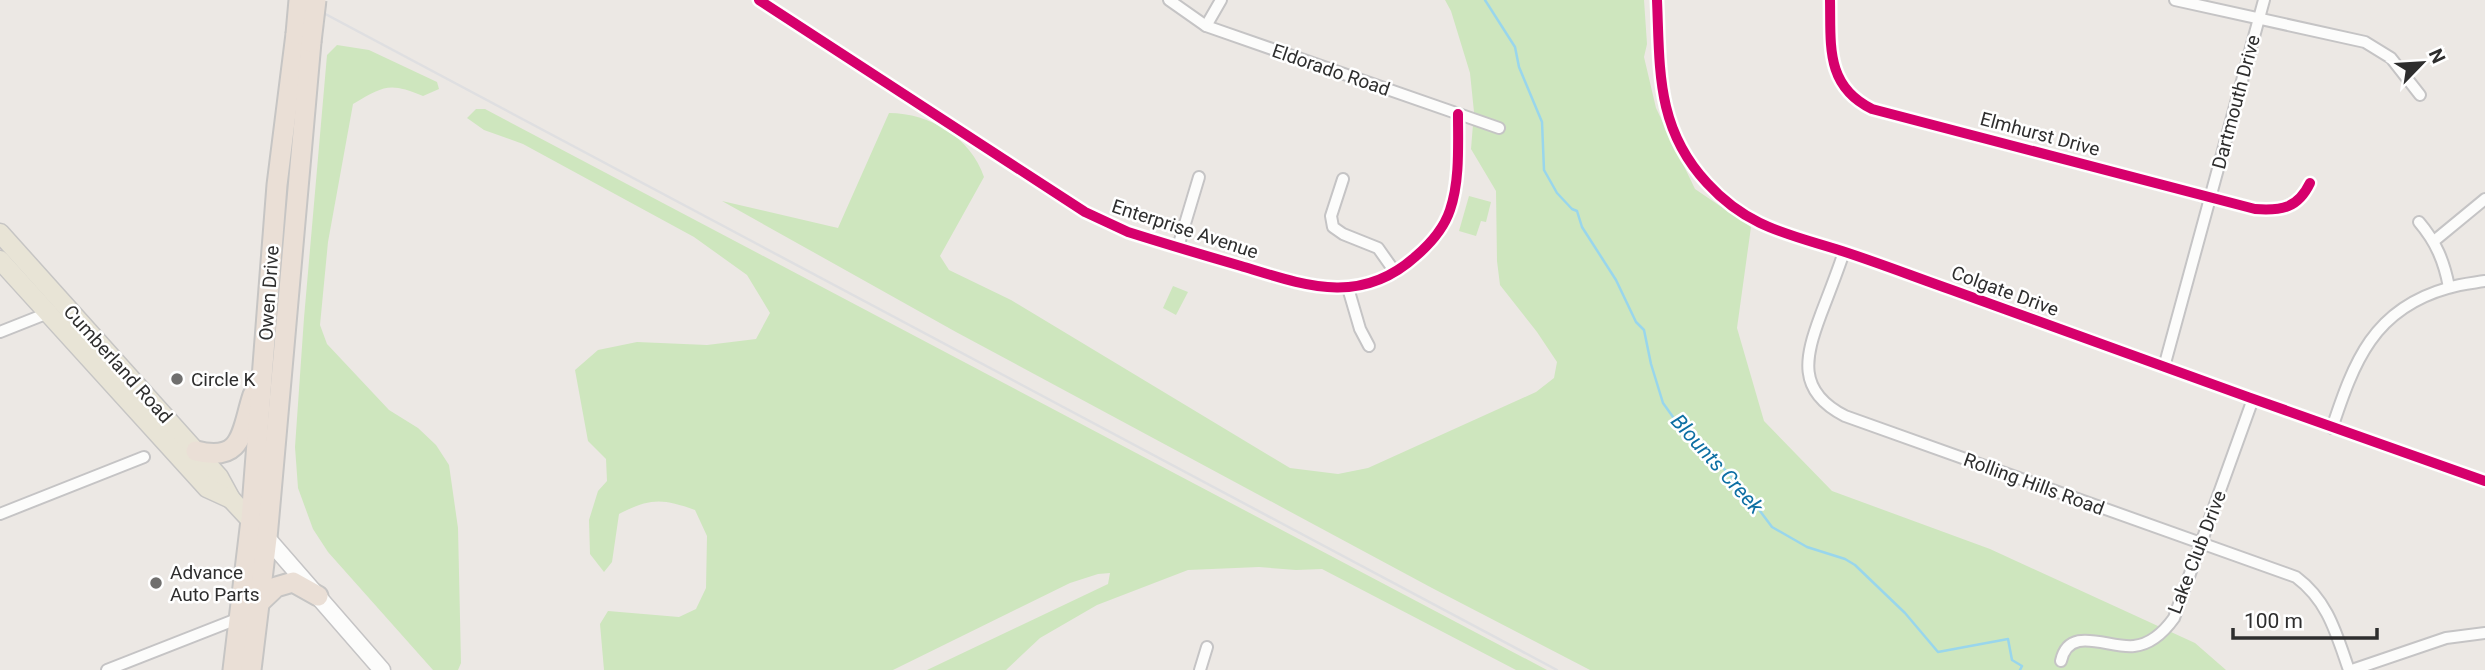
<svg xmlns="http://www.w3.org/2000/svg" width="2485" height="670" font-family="Roboto,sans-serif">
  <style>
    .green { fill: #cee6be }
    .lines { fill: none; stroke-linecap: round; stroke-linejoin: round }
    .stream { stroke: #99d6ec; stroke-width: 2.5 }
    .street-casing { stroke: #c5c4c5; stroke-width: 14 }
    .secondary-casing { stroke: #c5c4c5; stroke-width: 19 }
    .primary-casing { stroke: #c6c5c4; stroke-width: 21 }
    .highway-casing { stroke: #c6c5c4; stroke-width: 23 }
    .street { stroke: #fcfcfb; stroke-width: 10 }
    .secondary { stroke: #fcfcfb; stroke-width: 16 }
    .primary { stroke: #e8e4d6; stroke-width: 18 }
    .highway { stroke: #eadfd6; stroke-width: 19 }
    .rail { stroke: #dfdfe1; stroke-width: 2.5 }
    .highway-bridge-casing { stroke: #c6c5c4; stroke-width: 23; stroke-linecap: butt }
    .highway-bridge { stroke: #eadfd6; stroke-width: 19 }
    .cycleway-casing { stroke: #fff; stroke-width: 15 }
    .cycleway { stroke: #d6006c; stroke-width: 10 }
    .poi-dot { fill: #706f6e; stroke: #fff; stroke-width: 2.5 }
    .labels { text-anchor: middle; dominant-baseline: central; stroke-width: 5; stroke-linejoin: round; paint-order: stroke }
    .street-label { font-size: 19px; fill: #2e2e2e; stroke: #fff }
    .poi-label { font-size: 19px; fill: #2e2e2e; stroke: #fff; text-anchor: start }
    .water-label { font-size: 21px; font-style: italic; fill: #0d6fa3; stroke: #fff }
  </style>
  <rect width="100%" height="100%" fill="#ece8e4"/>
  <g class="green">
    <path d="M1445,0H1644L1647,44L1644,57L1656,108L1695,189L1751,227L1737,328L1764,421L1832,491L1990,549L2195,643L2226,670H1590L1432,588L956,332L722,201L838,228L889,113C930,113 971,138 984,177L940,256L949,270L1011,300L1290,468L1338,474L1368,468L1536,392L1554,378L1557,362L1537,332L1500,285L1497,261L1496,191L1471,149L1474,112L1470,73L1451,11Z"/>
    <path d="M337,45L369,50L437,82L439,89L423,96C389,82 384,86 353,104L328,242L320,325L327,344L389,410L418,428L436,445L449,465L458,528L461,663L458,670H433L328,552L313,529L298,488L295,447L304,318L327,55Z"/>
    <path d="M476,109H485L1547,670H1516L1322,569L1296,570L1259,567L1188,570L1097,605L1040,638L1006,670H927L1108,584L1110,573L1098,574L1070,583L893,670H604L600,624L608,611L679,617L696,609L706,588L707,536L695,510C662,498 650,498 619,514L612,562L604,572L590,554L589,520L598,491L607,481L606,459L588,441L575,370L598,350L637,342L707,345L756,339L770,313L747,275L694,237L523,144L484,130L467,118Z"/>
    <polygon points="1469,196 1491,202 1486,222 1481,221 1476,236 1459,231"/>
    <polygon points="1173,286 1188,292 1176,315 1163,308"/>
  </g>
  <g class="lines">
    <polyline class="stream" points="1485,0 1515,47 1519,67 1542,122 1544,170 1557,193 1572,209 1577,211 1582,227 1616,280 1636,322 1644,330 1651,364 1663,403 1683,431 1705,448 1748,495 1772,527 1807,547 1845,559 1855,565 1905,613 1938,652 2008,639 2012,660 2022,666 2020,670"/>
    <g class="street-casing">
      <g id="street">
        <path d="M759,0L1085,212L1128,232C1166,244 1203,255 1241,266C1304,285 1360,307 1416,256C1430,244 1444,228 1450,210C1460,181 1458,145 1458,114"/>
        <polyline points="1169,0 1206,26 1499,128"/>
        <path d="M1657,0C1660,70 1656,128 1707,183C1748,228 1789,234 1842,251C1879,263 1915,277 1952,290C2129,354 2307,419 2485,481"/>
        <path d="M1830,0C1831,45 1825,86 1872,109L2255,209C2282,211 2298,208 2310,183"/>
        <polyline points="2175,0 2365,42 2391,58 2420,95"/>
        <polyline points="1206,26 1221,0"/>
        <polyline points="1343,179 1331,216 1333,227 1343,234 1378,248 1395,272"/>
        <path d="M2419,222C2436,242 2444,261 2449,287"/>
        <polyline points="2434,241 2485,199"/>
        <polyline points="1178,247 1199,177"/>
        <path d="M1844,252C1837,273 1829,293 1821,314C1805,357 1796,391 1845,416L2296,577C2328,601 2336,633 2349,670"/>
        <polyline points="1348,288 1360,329 1369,346"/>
        <polyline points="0,332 48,313"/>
        <polyline points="2164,367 2264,0"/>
        <path d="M2332,428C2354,362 2373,309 2448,288C2460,284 2473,283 2485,281"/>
        <polyline points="0,514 144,457"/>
        <path d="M2061,661C2069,624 2109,649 2134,646C2152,644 2164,632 2174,618L2253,399"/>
        <polyline points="107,670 237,619"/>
        <polyline points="1200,670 1207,647"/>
        <polyline points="2352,670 2446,638 2485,633"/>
      </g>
    </g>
    <g class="secondary-casing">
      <polyline id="secondary" points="267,538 382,670"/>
    </g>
    <g class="primary-casing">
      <g id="primary">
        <polyline points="0,233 219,477 231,499 257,527"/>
        <polyline points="0,260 207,488 231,499"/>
      </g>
    </g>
    <g class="highway-casing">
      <g id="highway">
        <path d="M196,451C244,463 241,431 253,395"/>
        <polyline points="258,604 276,587 293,582 318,596"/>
        <polyline points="233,670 251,520 277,185 296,34"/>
        <polyline points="251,670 267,538 311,42"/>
      </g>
    </g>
    <use href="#street" class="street"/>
    <use href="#secondary" class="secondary"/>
    <use href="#primary" class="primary"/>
    <use href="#highway" class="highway"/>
    <polyline class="rail" points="299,0 1557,670"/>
    <g class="highway-bridge-casing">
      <g id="highway-bridge">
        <polyline points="296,34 299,0"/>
        <polyline points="311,42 316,0"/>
      </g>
    </g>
    <use href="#highway-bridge" class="highway-bridge"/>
    <g class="cycleway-casing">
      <g id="cycleway">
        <path d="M759,0L1085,212L1128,232C1166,244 1203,255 1241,266C1304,285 1360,307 1416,256C1430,244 1444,228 1450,210C1460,181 1458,145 1458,114"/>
        <path d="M1657,0C1660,70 1656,128 1707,183C1748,228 1789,234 1842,251C1879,263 1915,277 1952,290C2129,354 2307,419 2485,481"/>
        <path d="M1830,0C1831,45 1825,86 1872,109L2255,209C2282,211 2298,208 2310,183"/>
      </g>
    </g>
    <use href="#cycleway" class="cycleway"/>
  </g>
  <g class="poi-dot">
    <circle cx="177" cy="379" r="7"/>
    <circle cx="156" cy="583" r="7"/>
  </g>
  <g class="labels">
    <g class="street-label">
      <text transform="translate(1331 70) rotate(19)">Eldorado Road</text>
      <text transform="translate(2236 102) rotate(-75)">Dartmouth Drive</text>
      <text transform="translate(2040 134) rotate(15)">Elmhurst Drive</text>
      <text transform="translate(1185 229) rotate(18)">Enterprise Avenue</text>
      <text transform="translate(2005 291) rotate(20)">Colgate Drive</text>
      <text transform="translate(269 293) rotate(-86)">Owen Drive</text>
      <text transform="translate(118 364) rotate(48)">Cumberland Road</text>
      <text transform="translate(2034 484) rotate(20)">Rolling Hills Road</text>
      <text transform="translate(2197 552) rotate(-69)">Lake Club Drive</text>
    </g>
    <g class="poi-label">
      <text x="191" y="379">Circle K</text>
      <text x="170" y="572">Advance<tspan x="170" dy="22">Auto Parts</tspan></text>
    </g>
    <g class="water-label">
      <text transform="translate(1717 464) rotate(48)">Blounts Creek</text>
    </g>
  </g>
  <g transform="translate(2422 63) rotate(65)" stroke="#ffffff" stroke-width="5" paint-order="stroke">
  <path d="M0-5L12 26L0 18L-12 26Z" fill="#2e2e2e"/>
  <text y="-10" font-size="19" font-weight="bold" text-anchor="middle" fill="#2e2e2e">N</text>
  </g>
  <path d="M2233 628v10h144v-10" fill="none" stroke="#2e2e2e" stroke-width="3.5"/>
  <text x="2244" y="628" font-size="21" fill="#2e2e2e" stroke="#ffffff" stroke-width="5" paint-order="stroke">100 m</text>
</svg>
